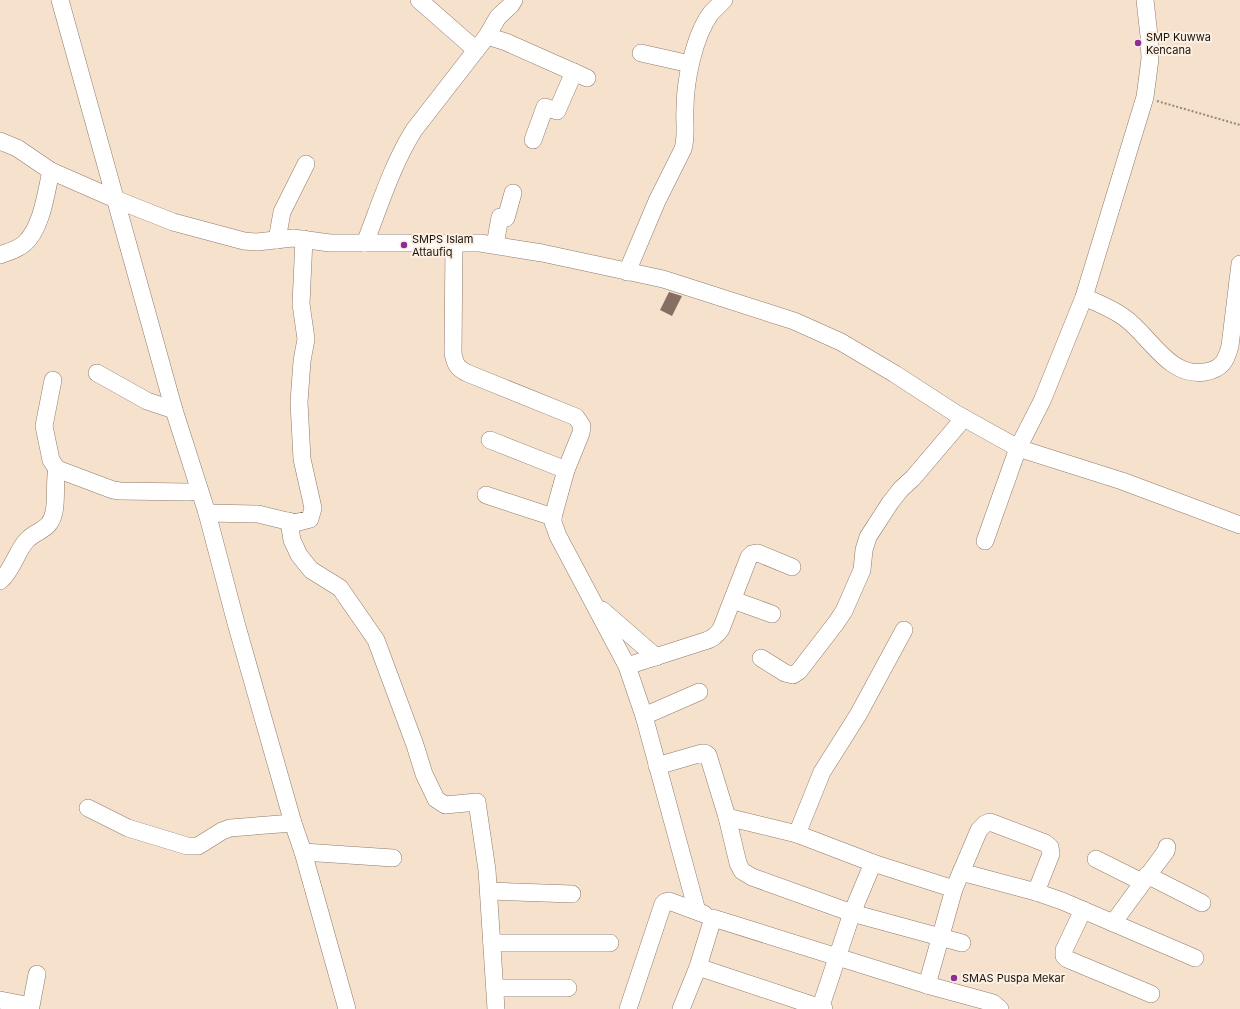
<svg xmlns="http://www.w3.org/2000/svg" width="1240" height="1009" font-family="Inter,sans-serif">
  <style>
    .building { fill: #876e63 }
    .lines { fill: none; stroke-linecap: round; stroke-linejoin: round }
    .minor-casing { stroke: #8e7b69; stroke-width: 18 }
    .path { stroke: #968778; stroke-width: 2; stroke-dasharray: 2 2; stroke-linecap: butt }
    .minor { stroke: #fff; stroke-width: 17 }
    .poi-dot { fill: #8c2d97; stroke: #fcefe3; stroke-width: 1.5 }
    .labels { text-anchor: middle; dominant-baseline: central; stroke-width: 4; stroke-linejoin: round; paint-order: stroke }
    .poi-label { font-size: 11px; fill: #1a130c; stroke: #fcefe3; text-anchor: start }
  </style>
  <rect width="100%" height="100%" fill="#f6e1cc"/>
  <polygon class="building" points="669,292 682,296 672,316 660,310"/>
  <g class="lines">
    <g class="minor-casing">
      <g id="minor">
        <polyline points="60,0 174,410 207,513 236,623 293,823 303,852 347,1009"/>
        <polyline points="419,0 476,50"/>
        <polyline points="487,36 506,42 587,78"/>
        <polyline points="641,53 690,64"/>
        <polyline points="533,140 545,107 557,111 574,72"/>
        <polyline points="0,141 17,148 51,171 115,199 173,222 244,241 257,242 293,238 330,243 480,243 542,253 663,279 794,321 841,342 895,374 955,413 1018,448 1042,401 1084,297 1145,97 1150,59 1149,36 1145,0"/>
        <polyline points="277,240 282,212 306,164"/>
        <path d="M365,243C380,205 392,165 414,130L487,36L498,17L511,5L514,0"/>
        <path d="M454,243L453,353C455,364 457,368 467,373L576,417L582,426L581,433L566,470L553,517V522L558,536L627,666L644,716L697,911"/>
        <polyline points="495,245 500,217 506,218 513,193"/>
        <path d="M0,255C8,252 19,249 25,243C42,227 46,193 51,171"/>
        <path d="M627,272L657,201L683,149C687,135 684,123 685,109C685,81 694,36 711,13C715,9 720,4 724,0"/>
        <path d="M1084,297C1098,303 1113,309 1125,318C1150,336 1169,378 1205,372C1222,369 1226,361 1230,346L1240,264"/>
        <polyline points="97,373 147,401 174,410"/>
        <polyline points="53,380 44,426 51,460 57,469 113,490 120,491 188,492 199,491"/>
        <polyline points="490,440 566,470"/>
        <polyline points="486,495 553,517"/>
        <polyline points="207,513 258,514 295,523 310,519 313,508 302,459 299,402 302,361 306,339 301,304 304,239"/>
        <polyline points="289,521 292,540 299,555 311,570 340,588 376,640 415,745 424,774 436,799 445,805 477,802 487,870 496,1009"/>
        <polyline points="985,541 1018,448 1122,481 1240,525"/>
        <path d="M0,581C13,570 16,552 27,540C38,529 50,531 54,512C57,498 54,483 57,469"/>
        <polyline points="733,600 772,614"/>
        <polyline points="602,610 656,657"/>
        <polyline points="761,658 785,673 793,675 799,671 836,623 844,611 862,570 864,550 868,537 890,503 901,489 913,478 964,418"/>
        <path d="M627,666L705,641C713,639 717,635 721,629L749,557L752,554L758,553L792,567"/>
        <polyline points="644,716 699,692"/>
        <polyline points="657,766 702,753 705,753 708,755 727,817 738,863 742,871 752,877 852,913 962,943"/>
        <polyline points="88,808 128,828 187,846 198,846 222,831 230,828 293,823"/>
        <polyline points="727,817 797,834 873,863 954,889"/>
        <polyline points="797,834 822,772 858,715 904,630"/>
        <polyline points="303,852 393,858"/>
        <polyline points="1096,859 1142,882"/>
        <polyline points="961,872 1036,892 1062,901 1195,958"/>
        <polyline points="1147,875 1202,903"/>
        <polyline points="489,891 572,894"/>
        <polyline points="1083,910 1064,950 1064,956 1067,959 1151,994"/>
        <polyline points="1113,923 1166,851 1167,847"/>
        <polyline points="492,943 610,943"/>
        <polyline points="698,967 824,1009"/>
        <polyline points="927,985 954,889 979,830 985,824 990,822 1045,843 1050,847 1051,854 1036,892"/>
        <polyline points="495,988 568,988"/>
        <polyline points="0,1000 31,1006 37,974"/>
        <polyline points="628,1009 663,904 665,902 669,901 704,914"/>
        <polyline points="681,1009 698,967 713,918 927,985 993,1003 1000,1009"/>
        <polyline points="820,1009 852,913 873,863"/>
      </g>
    </g>
    <polyline class="path" points="1157,101 1240,125"/>
    <use href="#minor" class="minor"/>
  </g>
  <g class="poi-dot">
    <circle cx="1138" cy="43" r="4"/>
    <circle cx="404" cy="245" r="4"/>
    <circle cx="954" cy="978" r="4"/>
  </g>
  <g class="labels">
    <g class="poi-label">
      <text x="1146" y="37">SMP Kuwwa<tspan x="1146" dy="13">Kencana</tspan></text>
      <text x="412" y="239">SMPS Islam<tspan x="412" dy="13">Attaufiq</tspan></text>
      <text x="962" y="978">SMAS Puspa Mekar</text>
    </g>
  </g>
</svg>
